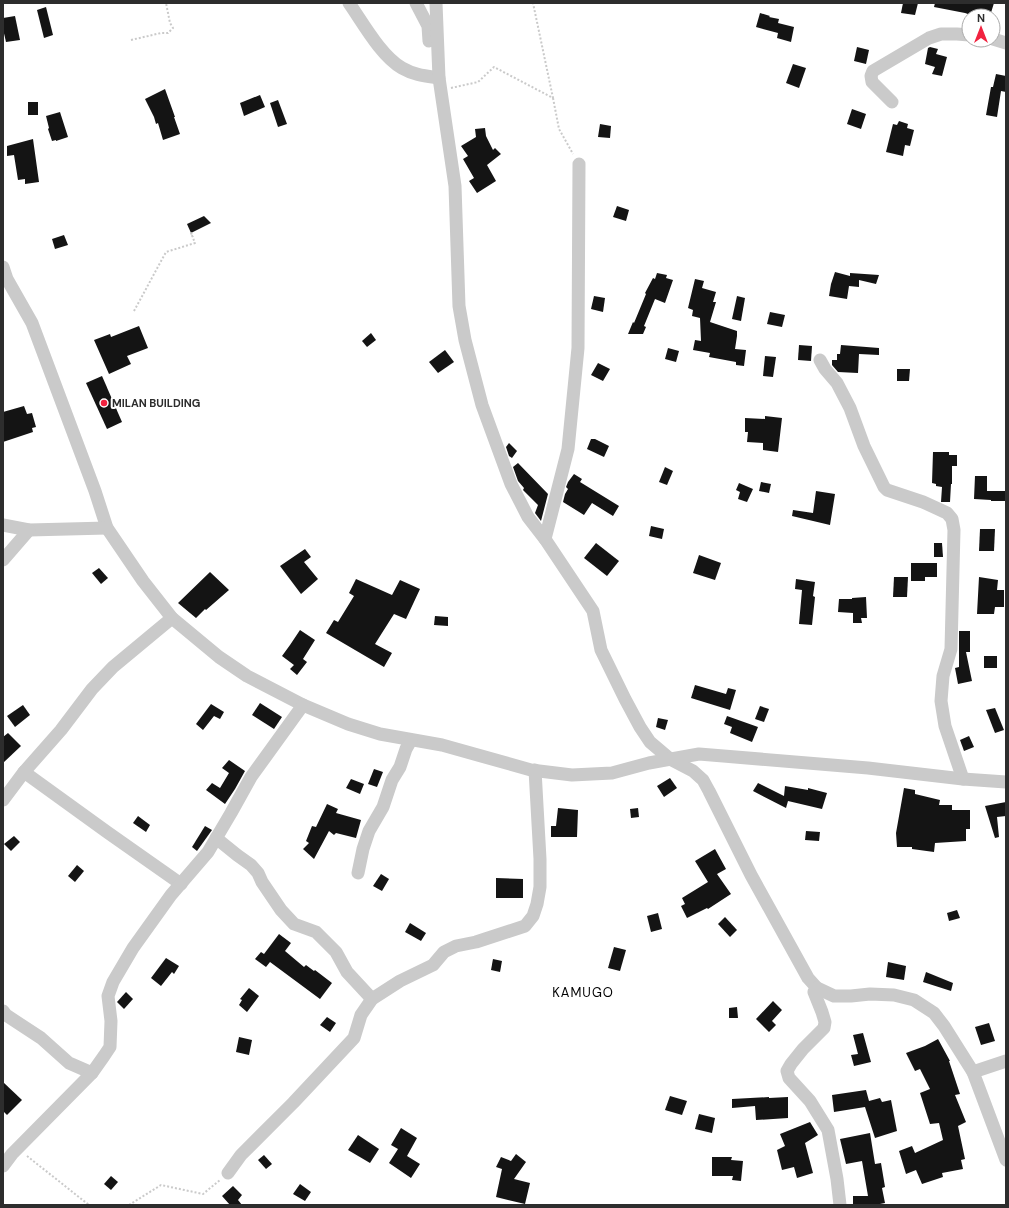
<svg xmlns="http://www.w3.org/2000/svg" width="1009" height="1208" font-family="'DM Sans',sans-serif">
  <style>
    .building { fill: #141414 }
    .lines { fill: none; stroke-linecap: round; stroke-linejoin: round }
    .path { stroke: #cacaca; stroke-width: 2; stroke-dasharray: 2 2; stroke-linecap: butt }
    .minor { stroke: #cacaca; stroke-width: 13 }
    .poi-dot { fill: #f1223f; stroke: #fff; stroke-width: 1.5 }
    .labels { text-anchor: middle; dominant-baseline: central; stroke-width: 4; stroke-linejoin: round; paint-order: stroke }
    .poi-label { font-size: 11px; font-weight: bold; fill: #2d2d2d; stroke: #fff; text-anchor: start }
    .quarter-label { font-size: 13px; letter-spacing: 1px; fill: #000; stroke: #fff }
  </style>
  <rect width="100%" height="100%" fill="#fff"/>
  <g class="building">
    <polygon points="903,3 918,3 915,15 901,13"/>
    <polygon points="935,3 994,3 990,16 974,16 965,13 934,7"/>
    <polygon points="46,7 53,35 44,38 37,10"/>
    <polygon points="760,13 770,16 769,17 779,19 778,23 794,27 791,42 777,38 778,33 756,27"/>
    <polygon points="15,16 20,40 6,42 3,29 3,18"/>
    <polygon points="857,47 869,50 866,64 854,61"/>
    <polygon points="930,47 938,49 936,54 947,57 942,76 932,74 935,67 925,64 928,48"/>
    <polygon points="793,64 806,68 799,88 786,83"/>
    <polygon points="996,74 1006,76 1006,92 1001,91 997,117 986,115 991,87 993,87"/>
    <polygon points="165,89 175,117 174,117 180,134 163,140 158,123 156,124 154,117 145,99"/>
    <polygon points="260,95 265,107 244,116 240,103"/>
    <polygon points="278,100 287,124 278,127 270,103"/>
    <rect x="28" y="102" width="10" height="13"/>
    <polygon points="852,109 866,114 861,129 847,124"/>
    <polygon points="60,112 68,137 56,141 56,140 52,141 48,129 49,128 46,116"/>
    <polygon points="899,121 908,124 907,128 914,130 910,146 905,145 903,156 886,152 893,124 897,125"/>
    <polygon points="600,124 611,126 610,138 598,137"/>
    <polygon points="485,128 486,136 493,150 495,148 501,154 487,165 496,181 477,193 469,181 474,178 463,159 468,156 461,146 476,137 475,129"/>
    <polygon points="33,139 39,182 25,184 25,179 18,180 14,155 7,156 7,146"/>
    <polygon points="617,206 629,210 626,221 613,217"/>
    <polygon points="204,216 211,223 191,233 187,224"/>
    <polygon points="64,235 68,245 55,249 52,239"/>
    <polygon points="835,272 850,276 850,273 879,275 876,284 859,280 859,287 849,286 847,299 829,296 831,284"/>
    <polygon points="657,273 667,275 666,278 673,280 665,303 655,299 644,326 646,327 643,334 628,334 633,322 634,323 646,294 645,293 653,278 655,279"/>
    <polygon points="695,279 704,281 702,288 716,292 713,302 716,302 710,322 737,331 737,336 735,349 746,350 744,366 736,365 736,362 709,357 710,353 693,350 695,340 701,341 700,318 692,316 693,310 688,308"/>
    <polygon points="594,296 605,298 603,312 591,309"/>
    <polygon points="737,296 745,298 741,321 732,319"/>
    <polygon points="770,312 785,315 782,327 767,324"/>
    <polygon points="139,326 148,348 127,356 131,364 109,374 94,340 110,334 111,337"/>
    <polygon points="371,333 376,340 367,347 362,341"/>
    <polygon points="799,345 812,346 811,361 798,360"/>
    <polygon points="841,345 879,348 879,355 859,354 858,373 838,372 832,365 832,360 837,360 837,354 840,354"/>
    <polygon points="668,348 679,351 676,362 665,359"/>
    <polygon points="445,350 454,362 438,373 429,362"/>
    <polygon points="765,356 776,357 773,377 763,376"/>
    <polygon points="598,363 610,369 603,381 591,375"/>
    <polygon points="897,369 910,369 909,381 897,381"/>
    <polygon points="102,376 122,422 107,429 86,383"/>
    <polygon points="24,406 27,414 32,413 36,427 32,428 33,432 3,442 3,412"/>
    <polygon points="765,416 782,418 778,452 763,450 763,443 747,442 748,432 745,432 745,418 765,419"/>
    <polygon points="591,439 595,439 609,446 604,457 587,449"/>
    <polygon points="509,443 517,451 512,458 509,456 506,447"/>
    <polygon points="933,452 949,452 949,455 957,455 957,466 952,466 952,484 951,484 950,502 941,502 942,487 936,486 936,484 932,483"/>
    <polygon points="518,463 548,494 541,521 535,513 538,505 523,490 524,488 518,481 513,467"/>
    <polygon points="665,467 673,471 667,485 659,482"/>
    <polygon points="574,474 582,479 580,482 619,506 613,516 592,503 584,515 563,502 565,494 568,489 566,487 568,482"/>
    <polygon points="975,476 987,476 987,491 1006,491 1006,501 991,501 991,500 974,499"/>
    <polygon points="761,482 771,484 769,493 759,491"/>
    <polygon points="739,483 753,489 747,502 738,499 740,492 736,490"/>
    <polygon points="816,491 835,494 830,525 792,516 793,510 813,513"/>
    <polygon points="651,526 664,529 662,539 649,536"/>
    <polygon points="980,529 995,529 994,551 979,551"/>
    <polygon points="596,543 619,561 607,576 584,558"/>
    <polygon points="934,543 942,543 943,557 934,557"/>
    <polygon points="305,549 311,557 304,562 318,579 301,594 280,566"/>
    <polygon points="699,555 721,563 715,580 693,573"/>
    <polygon points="911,563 937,563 937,577 925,577 925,581 911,581"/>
    <polygon points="99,568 108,578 101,584 92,573"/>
    <polygon points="210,572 229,590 206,610 205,609 196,618 178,603"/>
    <polygon points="894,577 908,577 907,597 893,597"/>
    <polygon points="979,577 998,580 997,590 1004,590 1004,607 995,607 994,614 977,614"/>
    <polygon points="356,579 392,595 400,580 420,589 406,619 394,614 375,644 392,653 384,667 326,633 334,620 338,622 354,596 349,593"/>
    <polygon points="796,579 815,582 813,596 815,597 812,625 799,624 802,590 795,589"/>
    <polygon points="866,597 867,618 861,618 862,623 853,623 853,613 838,612 839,599 852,599 852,598"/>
    <polygon points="435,616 448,617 448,626 434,625"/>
    <polygon points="300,630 315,640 303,659 307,662 297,675 290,669 294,665 282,656 290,645"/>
    <polygon points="959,631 970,631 970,652 966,652 972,681 958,684 955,668 959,667"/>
    <rect x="984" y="656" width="13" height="12"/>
    <polygon points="695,685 726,694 728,688 736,690 730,710 691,698"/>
    <polygon points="260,703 282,717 274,729 252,715"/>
    <polygon points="211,704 224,712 220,719 214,716 203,730 196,724"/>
    <polygon points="23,705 30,715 15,727 7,716"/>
    <polygon points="760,706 769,709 764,722 755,719"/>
    <polygon points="995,708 1004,730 995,733 986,710"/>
    <polygon points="727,716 758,727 752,742 730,733 732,727 724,724"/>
    <polygon points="658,718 668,720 665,730 656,727"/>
    <polygon points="8,733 21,746 3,763 3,737"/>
    <polygon points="969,736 974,747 964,751 960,740"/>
    <polygon points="229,760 245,771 235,789 225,804 206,790 212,783 220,788 229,773 222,768"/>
    <polygon points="374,769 383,772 377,787 368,784"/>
    <polygon points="670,778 677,788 664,797 657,786"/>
    <polygon points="351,779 364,784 360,794 346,788"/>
    <polygon points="758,783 784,796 785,786 808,790 808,788 827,793 822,809 788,801 786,808 753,791"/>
    <polygon points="904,788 915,790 915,794 940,800 939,805 952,805 952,810 970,810 970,829 966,829 966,841 935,843 934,852 912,849 912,847 897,847 896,833"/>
    <polygon points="1006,802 1006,816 997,817 999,837 995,838 985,806"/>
    <polygon points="327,804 338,809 336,813 361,820 356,838 336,833 334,835 329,831 314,859 303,849 309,843 306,841 312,826 316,827"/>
    <polygon points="558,808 578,810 577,837 551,837 551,826 556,826"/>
    <polygon points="638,808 639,817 631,818 630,809"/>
    <polygon points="138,816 150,825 146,832 133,823"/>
    <polygon points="205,826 212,830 197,851 192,847"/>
    <polygon points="806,831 820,832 819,841 805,840"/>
    <polygon points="14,836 20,842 11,851 4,844"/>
    <polygon points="715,849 726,869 717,874 731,894 708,909 707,908 687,918 681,906 685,904 682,898 708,882 695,861"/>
    <polygon points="77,865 84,871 75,882 68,876"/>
    <polygon points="381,874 389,879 382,891 373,886"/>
    <polygon points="496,878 523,879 523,898 496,898"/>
    <polygon points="957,910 960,918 949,921 947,913"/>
    <polygon points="658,913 662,929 651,932 647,916"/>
    <polygon points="725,917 737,930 730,937 718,924"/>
    <polygon points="410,923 426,933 421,941 405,932"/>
    <polygon points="279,934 291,943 285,951 304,967 306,965 314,971 315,970 332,983 320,999 270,962 266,967 255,959 261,952 264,954"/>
    <polygon points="614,947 626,950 620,971 608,968"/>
    <polygon points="166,958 179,966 174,974 172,972 161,986 151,978"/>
    <polygon points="493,959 502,961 500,972 491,970"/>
    <polygon points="888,962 906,966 904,980 886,977"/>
    <polygon points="926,972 953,983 951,991 923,982"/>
    <polygon points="249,988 259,996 247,1012 239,1005 242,1000 240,999"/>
    <polygon points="126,992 133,999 124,1009 117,1002"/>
    <polygon points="773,1001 782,1010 772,1021 776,1025 769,1032 756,1019"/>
    <polygon points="737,1007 738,1018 729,1018 729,1008"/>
    <polygon points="327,1017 336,1023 330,1032 320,1025"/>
    <polygon points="989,1023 995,1041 981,1045 975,1027"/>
    <polygon points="863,1033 871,1062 854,1066 851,1055 858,1054 853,1035"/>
    <polygon points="239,1037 252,1040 249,1055 236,1052"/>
    <polygon points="938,1039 950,1061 949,1061 960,1094 955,1095 966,1122 958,1126 965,1159 961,1160 963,1169 942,1173 943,1177 922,1184 916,1170 906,1174 899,1151 912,1146 915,1153 943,1140 939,1123 930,1124 920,1093 930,1089 920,1069 915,1071 906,1053 925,1046"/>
    <polygon points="3,1082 22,1100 7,1115 3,1111"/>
    <polygon points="866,1090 869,1101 880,1098 882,1102 891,1100 897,1131 875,1138 865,1107 834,1112 832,1095"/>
    <polygon points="670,1096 687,1101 682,1115 665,1110"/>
    <polygon points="769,1097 769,1098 788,1097 788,1118 756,1120 755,1106 732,1108 732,1099"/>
    <polygon points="699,1114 715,1118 712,1133 695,1129"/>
    <polygon points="810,1122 818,1135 805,1143 813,1173 797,1178 794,1167 782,1170 777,1150 785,1146 780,1134"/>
    <polygon points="401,1128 417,1138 407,1156 420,1164 411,1178 389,1163 398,1149 391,1145"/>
    <polygon points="870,1133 875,1164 881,1163 885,1187 882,1188 885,1203 875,1205 853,1205 853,1196 868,1196 862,1161 846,1164 840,1139"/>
    <polygon points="358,1135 379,1149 370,1163 348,1150"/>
    <polygon points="516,1154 526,1162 514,1179 530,1183 525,1204 496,1197 502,1169 496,1167 501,1157 511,1161"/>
    <polygon points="264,1155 272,1164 266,1169 258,1160"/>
    <polygon points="712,1157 732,1157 731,1160 743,1161 741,1181 732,1180 733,1176 712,1176"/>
    <polygon points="111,1176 118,1182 111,1190 104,1184"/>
    <polygon points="300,1184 311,1192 305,1201 293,1194"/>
    <polygon points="233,1186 242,1195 238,1200 242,1205 230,1205 222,1196"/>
  </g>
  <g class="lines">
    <g class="path">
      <polyline points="131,40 161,33 168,33 173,28 170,23 166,3"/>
      <polyline points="451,88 478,82 494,67 553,98 533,3"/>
      <polyline points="553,98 559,129 573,154"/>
      <polyline points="134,311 166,252 195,243 191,233 193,237"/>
      <polyline points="27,1156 89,1205"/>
      <polyline points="129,1205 161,1185 203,1194 220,1180"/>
    </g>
    <g class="minor">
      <path d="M349,3C363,23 381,56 402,68C414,75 426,76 439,78"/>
      <polyline points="416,3 428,26 429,41"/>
      <polyline points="436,3 439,78 455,186 459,306 465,340 482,405 511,484 528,517 545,539 593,611 601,650 625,699 640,727 650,742 670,759 693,771 703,780 709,791 751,875 808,978 817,988 834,996 851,996 870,994 894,995 914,1000 934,1013 944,1026 973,1072"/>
      <polyline points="993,39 1006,43"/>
      <polyline points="892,102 872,82 871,76 873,71 929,38 941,34 957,34 969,35"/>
      <polyline points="3,267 7,279 32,323 95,491 107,528 143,581 172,618 219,657 247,676 303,705 348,724 380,734 442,745 531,770 572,775 612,773 649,763 699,754 868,768 963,779 1006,782"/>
      <polyline points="820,360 825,369 837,383 850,408 864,446 884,487 887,490 923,502 947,513 952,519 954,530 951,649 943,676 941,701 945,726 963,779"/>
      <polyline points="3,525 29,530 107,528"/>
      <polyline points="545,539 568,449 578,348 579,164"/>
      <polyline points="3,560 29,530"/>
      <polyline points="24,772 107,832 181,884"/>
      <polyline points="3,800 24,772 61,730 92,689 113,667 172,618"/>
      <polyline points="216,838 237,855 251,865 258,873 262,882 281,910 294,924 316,932 336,952 347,972 372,999"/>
      <polyline points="358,873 363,849 369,831 383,807 392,780 400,767 406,749 411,740"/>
      <polyline points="817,988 814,992 822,1012 825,1022 824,1028 803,1049 791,1064 787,1071 789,1078 810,1101 828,1130 837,1179 840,1205"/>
      <polyline points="3,1011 6,1015 41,1038 69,1063 92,1073"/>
      <polyline points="1006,1061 973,1072 1006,1160"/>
      <polyline points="3,1166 12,1154 92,1073 104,1056 110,1047 111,1021 108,996 113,982 133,948 171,895 208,852 231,813 251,777 303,705"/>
      <polyline points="228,1173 241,1155 293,1103 354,1038 361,1015 372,999 400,981 433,965 444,952 456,946 476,942 525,926 533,916 537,904 540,887 540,859 535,770"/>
    </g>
  </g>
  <circle class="poi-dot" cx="104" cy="403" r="4"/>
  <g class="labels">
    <g class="poi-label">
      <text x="112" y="403">MILAN BUILDING</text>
    </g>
    <g class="quarter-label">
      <text x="583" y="992">KAMUGO</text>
    </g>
  </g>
  <rect width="1009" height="1208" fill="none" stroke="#2d2d2d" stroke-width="8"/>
  <g transform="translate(981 28)"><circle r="19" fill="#ffffff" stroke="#ababab"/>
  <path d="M0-3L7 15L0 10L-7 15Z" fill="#f1223f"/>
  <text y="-6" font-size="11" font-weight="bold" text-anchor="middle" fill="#2d2d2d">N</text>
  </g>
</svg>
